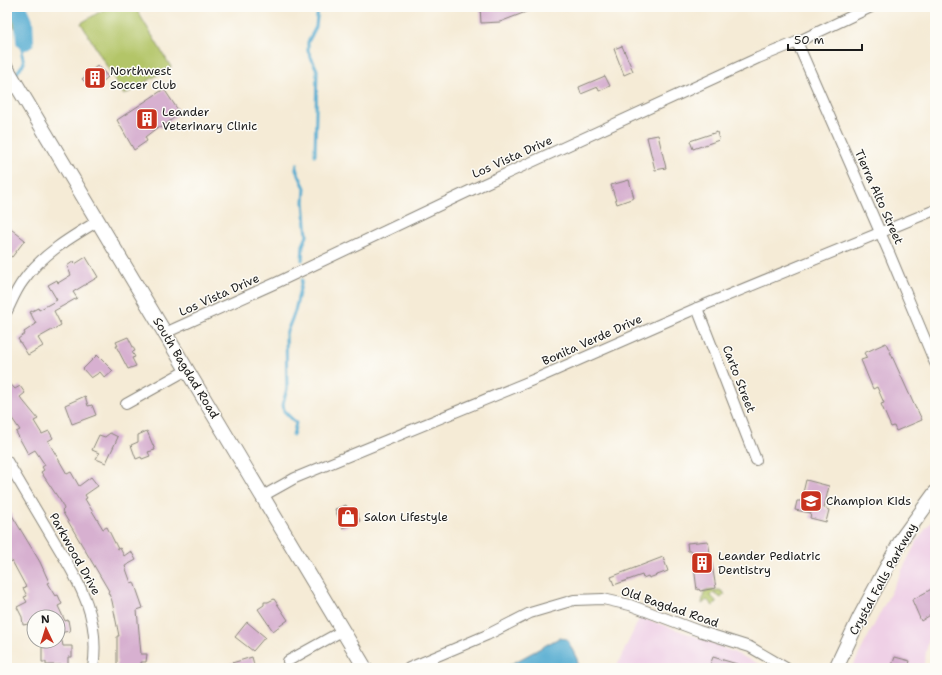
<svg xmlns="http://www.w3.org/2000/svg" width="942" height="675" font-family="'Shantell Sans',sans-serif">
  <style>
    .built { fill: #efd0e6 }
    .green { fill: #b3c568; stroke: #687042 }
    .forest { fill: #8eaa5c; stroke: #55633c }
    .water { fill: #52abd0; stroke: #376476 }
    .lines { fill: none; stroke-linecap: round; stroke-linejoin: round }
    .stream { stroke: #52abd0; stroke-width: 3 }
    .river { stroke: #52abd0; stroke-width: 18 }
    .building { fill: #d7b0d0 }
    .minor-casing { stroke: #888479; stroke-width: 12 }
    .secondary-casing { stroke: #888479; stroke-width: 16 }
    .minor { stroke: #fff; stroke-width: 10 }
    .secondary { stroke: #fff; stroke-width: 14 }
    .labels { text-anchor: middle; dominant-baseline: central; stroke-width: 3; stroke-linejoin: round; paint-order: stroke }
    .poi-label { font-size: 12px; fill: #1c1c1c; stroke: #fdfcf7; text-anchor: start }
    .street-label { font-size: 12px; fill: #1c1c1c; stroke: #fdfcf7 }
  </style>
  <rect width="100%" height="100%" fill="#fdfcf7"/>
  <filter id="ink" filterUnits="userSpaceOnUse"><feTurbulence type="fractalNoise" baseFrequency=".025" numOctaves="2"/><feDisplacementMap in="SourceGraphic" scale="8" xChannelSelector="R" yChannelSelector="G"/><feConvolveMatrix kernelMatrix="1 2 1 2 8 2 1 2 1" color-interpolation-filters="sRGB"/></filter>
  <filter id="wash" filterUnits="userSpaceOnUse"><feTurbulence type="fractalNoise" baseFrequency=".012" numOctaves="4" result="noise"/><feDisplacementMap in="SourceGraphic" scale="16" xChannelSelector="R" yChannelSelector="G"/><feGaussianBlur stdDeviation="0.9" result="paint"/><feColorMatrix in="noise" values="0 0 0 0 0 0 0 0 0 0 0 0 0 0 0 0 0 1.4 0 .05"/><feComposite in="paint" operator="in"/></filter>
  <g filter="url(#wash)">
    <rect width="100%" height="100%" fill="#f5ebd6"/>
    <g class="built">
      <polygon points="935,516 935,627 931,628 923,668 852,668 917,541"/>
      <polygon points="640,617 706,640 757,663 764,668 616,668"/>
    </g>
    <g class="green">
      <polygon points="108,7 135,7 171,67 124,95 81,23"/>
      <polygon points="720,590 725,594 721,598 714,593 711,596 717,602 713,606 707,600 702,604 704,591"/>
    </g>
    <path class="forest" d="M7,7H25L29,39C17,34 7,20 7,7Z"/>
    <polygon class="water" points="559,638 567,639 577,659 578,664 569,668 504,668"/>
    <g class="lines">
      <g class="stream">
        <polyline points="16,74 24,63 22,54 25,41"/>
        <polyline points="315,155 317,70 308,51 308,42 316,27 318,7"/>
        <polyline points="297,164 296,169 305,188 304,202 307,236 303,245 302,260"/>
        <polyline points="293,435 296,423 284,411 283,403 287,389 286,334 295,311 302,280"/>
      </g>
      <polyline class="river" points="18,7 24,21 25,41"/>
    </g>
    <g id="blocks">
      <g class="building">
        <polygon points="480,7 536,7 536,8 500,22 481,23"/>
        <polygon points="622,46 633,71 624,75 614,49"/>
        <polygon points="98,65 108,77 93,90 82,79"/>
        <polygon points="605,76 610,86 599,91 598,87 581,94 579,87"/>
        <polygon points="164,89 180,113 161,128 158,127 145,137 147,141 134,150 117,120"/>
        <polygon points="717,132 719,140 693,149 690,141"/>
        <polygon points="658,135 666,168 655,170 647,137"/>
        <polygon points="629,180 634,198 617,204 611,185"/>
        <polygon points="7,226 25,240 12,257 7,254"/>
        <polygon points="86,257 98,277 73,292 77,298 54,311 61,325 38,338 43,346 28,355 18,339 25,334 24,332 36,324 30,312 38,308 39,310 57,300 48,285 57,280 58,283 71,275 67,266 74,261 75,264"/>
        <polygon points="128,337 135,351 132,352 135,357 132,358 136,366 128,369 116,346 118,346 116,342"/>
        <polygon points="886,343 916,409 917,409 922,420 896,431 894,426 891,427 881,404 884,403 877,387 873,389 861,360 867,358 864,353"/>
        <polygon points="97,355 113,371 105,378 100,372 91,378 83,369"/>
        <polygon points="7,380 15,389 20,386 25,393 20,397 38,419 34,421 42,434 49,431 53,438 48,441 67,474 71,472 79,486 91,477 98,486 85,495 87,498 85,499 103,529 107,527 118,549 120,548 124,556 131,551 136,560 125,566 131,583 134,582 143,608 137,610 141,654 147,654 146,662 141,662 141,668 117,668 117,636 119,636 112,601 108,592 109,591 62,511 64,509 61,502 41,472 44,470 42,467 45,465 35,450 28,454 16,432 20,430 11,417 7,420"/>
        <polygon points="85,396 88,406 92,405 96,415 72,424 65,405"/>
        <polygon points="147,431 155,450 148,452 150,456 142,459 141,457 136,459 131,445 138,442 138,435"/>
        <polygon points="110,433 118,437 106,463 96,459 99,453 92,450 99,435 105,437"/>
        <polygon points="806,480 829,486 824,508 829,510 826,522 810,518 811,513 795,510 797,501 801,501"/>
        <polygon points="346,505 349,512 356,510 360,521 342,528 335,509"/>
        <polygon points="7,507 40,562 49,582 47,583 55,596 58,595 62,604 58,606 65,621 68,620 70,631 58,633 58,617 34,617 34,623 23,625 22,617 17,607 27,602 24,597 27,596 23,588 26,587 12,561 7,564"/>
        <polygon points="708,541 716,588 700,591 699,589 697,590 692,551 688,551 687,543"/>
        <polygon points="663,557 668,571 649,578 648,576 643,578 642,575 614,585 611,577"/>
        <polygon points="935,587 935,612 921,621 912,600"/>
        <polygon points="274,599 288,620 273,631 258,609 264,605 264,602 268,602"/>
        <polygon points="247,622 265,637 253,651 235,637"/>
        <polygon points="45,641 62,641 63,646 72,646 72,657 68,657 68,665 46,665 46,662 42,662 42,647 47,647"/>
        <polygon points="252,657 255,668 223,668 222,666"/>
        <polygon points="713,657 744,666 743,668 709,668"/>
        <polygon points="895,657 910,661 908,668 891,668"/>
      </g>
    </g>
  </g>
  <g filter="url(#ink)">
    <use href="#blocks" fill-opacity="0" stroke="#888479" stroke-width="1"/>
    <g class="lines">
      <g class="minor-casing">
        <g id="minor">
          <polyline points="797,42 890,255 935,363"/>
          <polyline points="697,308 756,460"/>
          <path d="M7,311C12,301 16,290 23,281C41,255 71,237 98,221"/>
          <polyline points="165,333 278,282 484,184 758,58 797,42 871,7"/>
          <polyline points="126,404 187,370"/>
          <path d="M7,461C22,486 37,512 52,537C78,581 101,615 93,668"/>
          <polyline points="261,497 295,478 540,377 697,308 935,210"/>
          <polyline points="288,661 342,631"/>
          <polyline points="409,668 487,635 530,613 574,600 603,599 630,605 699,631 750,647 786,668"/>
        </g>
      </g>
      <g class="secondary-casing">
        <g id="secondary">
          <polyline points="7,69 365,668"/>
          <polyline points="836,668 860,617 903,537 935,493"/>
        </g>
      </g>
      <use href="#minor" class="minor"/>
      <use href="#secondary" class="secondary"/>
    </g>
  </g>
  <defs>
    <g id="building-square" transform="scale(1.15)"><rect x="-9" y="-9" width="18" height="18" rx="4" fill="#c8321e" stroke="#fdfcf7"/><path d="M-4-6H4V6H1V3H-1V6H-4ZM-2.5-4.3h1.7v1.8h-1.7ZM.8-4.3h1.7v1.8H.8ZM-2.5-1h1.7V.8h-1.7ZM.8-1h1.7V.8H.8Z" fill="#fff"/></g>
    <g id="school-square" transform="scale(1.15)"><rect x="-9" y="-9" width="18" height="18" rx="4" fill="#c8321e" stroke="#fdfcf7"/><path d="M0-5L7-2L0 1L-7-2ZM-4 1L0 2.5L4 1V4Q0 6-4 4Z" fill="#fff"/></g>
    <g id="shop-square" transform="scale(1.15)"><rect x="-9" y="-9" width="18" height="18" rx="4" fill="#c8321e" stroke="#fdfcf7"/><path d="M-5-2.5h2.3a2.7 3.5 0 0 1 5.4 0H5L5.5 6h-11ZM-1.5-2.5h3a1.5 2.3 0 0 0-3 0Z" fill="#fff"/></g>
  </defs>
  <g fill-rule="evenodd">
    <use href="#building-square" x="95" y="78"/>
    <use href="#building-square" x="147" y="119"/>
    <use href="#school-square" x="811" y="501"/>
    <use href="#shop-square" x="348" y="517"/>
    <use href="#building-square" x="702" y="563"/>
  </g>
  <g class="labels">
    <g class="poi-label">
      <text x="110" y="71">Northwest<tspan x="110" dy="14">Soccer Club</tspan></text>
      <text x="162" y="112">Leander<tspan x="162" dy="14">Veterinary Clinic</tspan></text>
      <text x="826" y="501">Champion Kids</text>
      <text x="364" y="517">Salon Lifestyle</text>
      <text x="718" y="556">Leander Pediatric<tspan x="718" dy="14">Dentistry</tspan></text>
    </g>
    <g class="street-label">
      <text transform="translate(512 157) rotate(-24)">Los Vista Drive</text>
      <text transform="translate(879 197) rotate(66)">Tierra Alto Street</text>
      <text transform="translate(219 295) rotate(-24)">Los Vista Drive</text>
      <text transform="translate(592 340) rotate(-24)">Bonita Verde Drive</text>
      <text transform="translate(186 368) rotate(59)">South Bagdad Road</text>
      <text transform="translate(739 379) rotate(69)">Carto Street</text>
      <text transform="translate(75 554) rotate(61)">Parkwood Drive</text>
      <text transform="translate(883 579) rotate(-61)">Crystal Falls Parkway</text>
      <text transform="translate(670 607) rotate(19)">Old Bagdad Road</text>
    </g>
  </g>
  <rect width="942" height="675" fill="none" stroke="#fdfcf7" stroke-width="24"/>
  <g transform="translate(46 629) rotate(356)"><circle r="19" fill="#fdfcf7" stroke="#a3a29f"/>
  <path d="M0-3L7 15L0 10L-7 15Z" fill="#c8321e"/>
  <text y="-6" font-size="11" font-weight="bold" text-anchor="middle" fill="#1c1c1c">N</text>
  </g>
  <path d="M788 44v6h74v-6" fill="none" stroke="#1c1c1c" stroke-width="2"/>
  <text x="794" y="44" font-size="12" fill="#1c1c1c" stroke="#fdfcf7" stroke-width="3" paint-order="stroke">50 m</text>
</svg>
